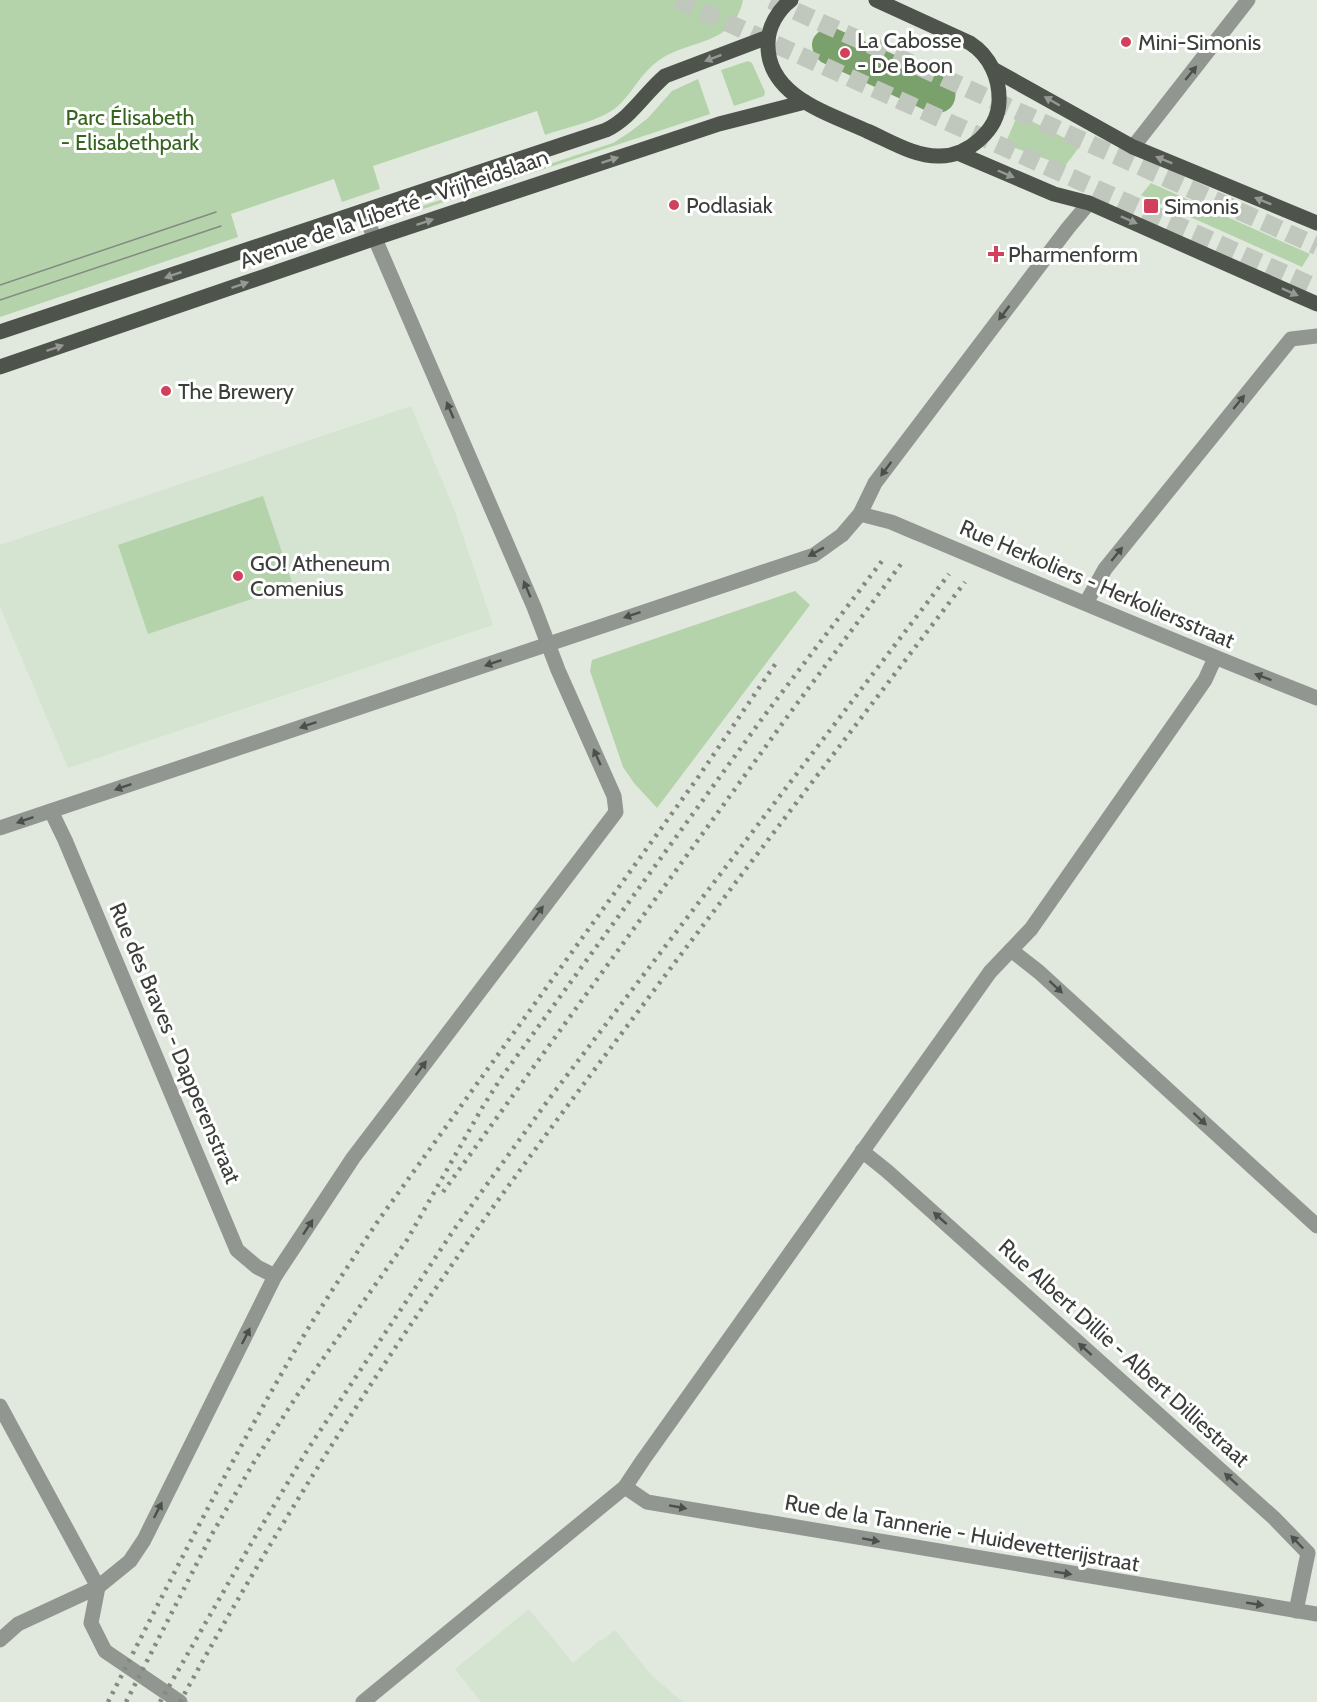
<svg xmlns="http://www.w3.org/2000/svg" width="1317" height="1702" font-family="Cabin,sans-serif">
  <style>
    .built { fill: #d5e3d1 }
    .green { fill: #b5d3aa }
    .water { fill: #7aa06c }
    .lines { fill: none; stroke-linecap: round; stroke-linejoin: round }
    .highway-tunnel { stroke: #c0c7bd; stroke-width: 18; stroke-dasharray: 18 9; stroke-linecap: butt }
    .minor { stroke: #929691; stroke-width: 15 }
    .major { stroke: #4e544c; stroke-width: 15 }
    .tram { stroke: #848982; stroke-width: 1.5 }
    .rail { stroke: #848982; stroke-width: 4.5; stroke-dasharray: 3 6; stroke-linecap: butt }
    .oneway { fill: #959894 }
    .oneway2 { fill: #4c504b }
    .poi-dot { fill: #d1415b; stroke: #fff; stroke-width: 2 }
    .labels { text-anchor: middle; dominant-baseline: central; stroke-width: 6; stroke-linejoin: round; paint-order: stroke }
    .poi-label { font-size: 22px; fill: #3b3e3a; stroke: #fff; text-anchor: start }
    .park-label { font-size: 22px; fill: #34651e; stroke: #fff }
    .street-label { font-size: 22px; fill: #3b3e3a; stroke: #fff }
  </style>
  <rect width="100%" height="100%" fill="#e1e9de"/>
  <g class="built">
    <polygon points="411,406 454,509 493,625 68,768 0,607 0,545"/>
    <polygon points="529,1609 573,1663 600,1640 601,1641 615,1630 652,1676 683,1702 481,1702 455,1669"/>
  </g>
  <g class="green">
    <path d="M0,0H743C733,47 690,38 658,61C641,73 633,92 618,106C601,121 567,127 545,135L537,111L373,166L380,189L342,202L334,179L231,214L238,237L0,317Z"/>
    <polygon points="748,61 752,63 765,92 764,96 734,106 721,70"/>
    <polygon points="698,79 710,114 396,218 394,217 395,215 613,143 630,132 648,118 672,91"/>
    <polygon points="1018,114 1080,146 1065,166 1007,145 1006,142"/>
    <polygon points="1151,183 1310,254 1302,267 1141,195"/>
    <polygon points="263,496 293,585 148,634 118,545"/>
    <polygon points="795,591 810,605 657,808 634,783 623,767 590,671 592,660"/>
  </g>
  <path class="water" d="M829,27L835,28L946,78L955,88C958,105 948,115 931,113L821,62C807,49 809,33 829,27Z"/>
  <g class="lines">
    <g class="highway-tunnel">
      <polyline points="677,0 1317,288"/>
      <polyline points="771,0 1317,246"/>
    </g>
    <g class="minor">
      <polyline points="1133,147 1248,0"/>
      <path d="M860,514L891,522C1033,582 1174,642 1317,698"/>
      <polyline points="1086,603 1105,569 1291,339 1317,336"/>
      <polyline points="51,811 65,840 237,1250 257,1267 275,1276"/>
      <polyline points="0,828 814,555 842,535 860,514 875,483 1068,228 1089,203"/>
      <polyline points="1011,950 1039,972 1317,1226"/>
      <polyline points="862,1151 887,1171 1274,1518 1308,1553 1296,1611"/>
      <polyline points="0,1406 98,1587"/>
      <polyline points="625,1487 647,1502 1317,1614"/>
      <polyline points="98,1587 91,1623 105,1651 180,1702"/>
      <polyline points="0,1640 18,1624 98,1587 130,1561 144,1540 275,1276 353,1158 616,812 614,796 558,670 534,607 363,211"/>
      <polyline points="363,1702 625,1487 643,1460 990,972 1031,929 1205,680 1215,658"/>
    </g>
    <g class="major">
      <path d="M791,0C778,10 768,27 768,43C766,96 828,113 867,131C890,141 915,157 940,156C968,156 998,130 999,102C1000,78 990,56 970,43L876,0"/>
      <polyline points="993,69 1133,147 1317,223"/>
      <polyline points="958,153 1054,194 1089,203 1317,304"/>
      <path d="M0,332L606,130C631,118 644,94 665,76L768,37"/>
      <polyline points="0,367 376,238 719,124 805,102"/>
    </g>
    <g class="tram">
      <polyline points="0,285 216,212"/>
      <polyline points="0,300 221,226"/>
    </g>
    <g class="rail">
      <polyline points="443,1192 790,713 904,560"/>
      <path d="M108,1702C167,1587 225,1471 290,1359C317,1312 348,1266 378,1221L699,776L778,660"/>
      <polyline points="126,1702 212,1534 254,1462 298,1394 407,1240 482,1108 501,1078 764,716 885,557"/>
      <polyline points="160,1702 252,1542 308,1449 453,1231 552,1095 949,574"/>
      <path d="M180,1702C267,1543 364,1389 468,1242C535,1148 604,1057 673,965C770,837 868,709 965,582"/>
    </g>
  </g>
  <defs><path id="oneway-solid" d="M-6-.8H1V-3.2L6.5 0L1 3.2V.8H-6Z" transform="scale(1.5)"/></defs>
  <g class="oneway">
    <use href="#oneway-solid" transform="translate(713 58) rotate(159)"/>
    <use href="#oneway-solid" transform="translate(1052 101) rotate(-150)"/>
    <use href="#oneway-solid" transform="translate(610 160) rotate(-18)"/>
    <use href="#oneway-solid" transform="translate(1164 160) rotate(-158)"/>
    <use href="#oneway-solid" transform="translate(1006 174) rotate(23)"/>
    <use href="#oneway-solid" transform="translate(1263 201) rotate(-158)"/>
    <use href="#oneway-solid" transform="translate(1129 220) rotate(24)"/>
    <use href="#oneway-solid" transform="translate(425 222) rotate(-18)"/>
    <use href="#oneway-solid" transform="translate(173 275) rotate(161)"/>
    <use href="#oneway-solid" transform="translate(240 285) rotate(-19)"/>
    <use href="#oneway-solid" transform="translate(1290 292) rotate(24)"/>
    <use href="#oneway-solid" transform="translate(55 348) rotate(-19)"/>
  </g>
  <g class="oneway2">
    <use href="#oneway-solid" transform="translate(1191 73) rotate(-51)"/>
    <use href="#oneway-solid" transform="translate(1004 313) rotate(127)"/>
    <use href="#oneway-solid" transform="translate(1239 402) rotate(-51)"/>
    <use href="#oneway-solid" transform="translate(450 410) rotate(-113)"/>
    <use href="#oneway-solid" transform="translate(886 469) rotate(127)"/>
    <use href="#oneway-solid" transform="translate(816 552) rotate(151)"/>
    <use href="#oneway-solid" transform="translate(1117 554) rotate(-51)"/>
    <use href="#oneway-solid" transform="translate(527 589) rotate(-113)"/>
    <use href="#oneway-solid" transform="translate(632 615) rotate(162)"/>
    <use href="#oneway-solid" transform="translate(493 663) rotate(161)"/>
    <use href="#oneway-solid" transform="translate(1263 677) rotate(-159)"/>
    <use href="#oneway-solid" transform="translate(308 725) rotate(161)"/>
    <use href="#oneway-solid" transform="translate(597 757) rotate(-114)"/>
    <use href="#oneway-solid" transform="translate(123 787) rotate(161)"/>
    <use href="#oneway-solid" transform="translate(25 820) rotate(161)"/>
    <use href="#oneway-solid" transform="translate(538 913) rotate(-53)"/>
    <use href="#oneway-solid" transform="translate(1056 987) rotate(43)"/>
    <use href="#oneway-solid" transform="translate(421 1068) rotate(-53)"/>
    <use href="#oneway-solid" transform="translate(1200 1119) rotate(43)"/>
    <use href="#oneway-solid" transform="translate(940 1218) rotate(-138)"/>
    <use href="#oneway-solid" transform="translate(308 1227) rotate(-57)"/>
    <use href="#oneway-solid" transform="translate(246 1336) rotate(-63)"/>
    <use href="#oneway-solid" transform="translate(1085 1349) rotate(-138)"/>
    <use href="#oneway-solid" transform="translate(1231 1479) rotate(-138)"/>
    <use href="#oneway-solid" transform="translate(678 1507) rotate(10)"/>
    <use href="#oneway-solid" transform="translate(158 1510) rotate(-63)"/>
    <use href="#oneway-solid" transform="translate(871 1540) rotate(10)"/>
    <use href="#oneway-solid" transform="translate(1297 1542) rotate(-134)"/>
    <use href="#oneway-solid" transform="translate(1063 1573) rotate(9)"/>
    <use href="#oneway-solid" transform="translate(1255 1604) rotate(9)"/>
  </g>
  <g class="poi-dot">
    <circle cx="1126" cy="42" r="6"/>
    <circle cx="845" cy="53" r="6"/>
    <circle cx="674" cy="205" r="6"/>
    <rect x="1143" y="198" width="16" height="16" rx="3"/>
    <path d="M993 245h6v6h6v6h-6v6h-6v-6h-6v-6h6z"/>
    <circle cx="166" cy="391" r="6"/>
    <circle cx="238" cy="576" r="6"/>
  </g>
  <g class="labels">
    <g class="poi-label">
      <text x="857" y="40">La Cabosse<tspan x="857" dy="25">- De Boon</tspan></text>
      <text x="1138" y="42">Mini-Simonis</text>
      <text x="686" y="205">Podlasiak</text>
      <text x="1164" y="206">Simonis</text>
      <text x="1008" y="254">Pharmenform</text>
      <text x="178" y="391">The Brewery</text>
      <text x="250" y="563">GO! Atheneum<tspan x="250" dy="25">Comenius</tspan></text>
    </g>
    <g class="park-label">
      <text x="130" y="117">Parc Élisabeth<tspan x="130" dy="25">- Elisabethpark</tspan></text>
    </g>
    <g class="street-label">
      <text transform="translate(394 209) rotate(-19)">Avenue de la Liberté - Vrijheidslaan</text>
      <text transform="translate(1097 584) rotate(23)">Rue Herkoliers - Herkoliersstraat</text>
      <text transform="translate(175 1043) rotate(67)">Rue des Braves - Dapperenstraat</text>
      <text transform="translate(1124 1353) rotate(42)">Rue Albert Dillie - Albert Dilliestraat</text>
      <text transform="translate(962 1533) rotate(10)">Rue de la Tannerie - Huidevetterijstraat</text>
    </g>
  </g>
</svg>
